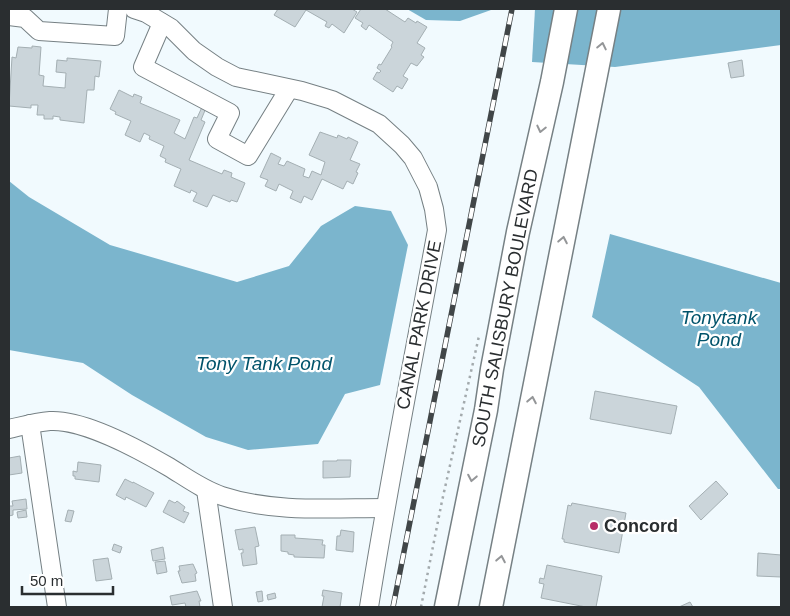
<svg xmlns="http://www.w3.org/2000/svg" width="790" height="616" font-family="Helvetica,sans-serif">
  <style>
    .water { fill: #7bb5cd }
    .building { fill: #cbd5da; stroke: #a4afb3 }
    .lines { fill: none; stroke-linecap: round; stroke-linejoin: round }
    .minor-casing { stroke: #768084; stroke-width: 20 }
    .major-casing { stroke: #768084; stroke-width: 25 }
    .path { stroke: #a3aaad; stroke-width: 2.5; stroke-dasharray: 2.5 4; stroke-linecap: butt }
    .minor { stroke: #fff; stroke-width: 18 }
    .major { stroke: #fff; stroke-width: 22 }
    .rail-casing { stroke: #414648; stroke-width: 5.5 }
    .rail { stroke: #fff; stroke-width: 4; stroke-dasharray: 11; stroke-linecap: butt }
    .oneway { stroke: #949698 }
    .poi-dot { fill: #b72c67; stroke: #fff; stroke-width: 2 }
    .labels { text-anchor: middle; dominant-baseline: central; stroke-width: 4.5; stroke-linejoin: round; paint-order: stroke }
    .street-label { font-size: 18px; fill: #2a2e30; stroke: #fff }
    .poi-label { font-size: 18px; font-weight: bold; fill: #2a2e30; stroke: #fff; text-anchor: start }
    .water-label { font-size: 19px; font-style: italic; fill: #00536b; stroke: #fff }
  </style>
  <rect width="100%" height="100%" fill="#f1fafe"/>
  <g class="water">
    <polygon points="407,9 491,9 491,10 460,21 426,20"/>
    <polygon points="535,9 781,9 781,45 615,67 532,62"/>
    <polygon points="9,181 29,197 110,245 237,282 289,266 321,226 355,206 391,211 408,245 380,385 345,394 318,444 248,450 206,437 132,395 83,363 9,350"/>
    <polygon points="610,234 781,283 781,489 778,489 699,387 592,317"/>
  </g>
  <g class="building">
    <polygon points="278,9 352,9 357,12 344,33 332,24 329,28 325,26 327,22 306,10 295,27 274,15"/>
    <polygon points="361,9 385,9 405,22 408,18 416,23 417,21 427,27 417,43 425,48 421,55 424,57 417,66 411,63 403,76 408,79 402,89 397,86 393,92 373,79 377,72 379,73 381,71 377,68 379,64 381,65 392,47 391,46 393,42 369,25 366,30 361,26 363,23 355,18"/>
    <polygon points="32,46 41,47 39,75 44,76 43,86 65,88 66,73 56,72 57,60 67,61 67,58 101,61 99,77 95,76 94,90 87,90 84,123 60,120 60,117 53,116 53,119 44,119 44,115 37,115 38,105 31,105 31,108 9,106 12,57 16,58 18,47 32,48"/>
    <polygon points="742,60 744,76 731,78 728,63"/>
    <polygon points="119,90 133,97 134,94 142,97 140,103 180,120 174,133 185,139 194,117 197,118 202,107 206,108 201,120 205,122 189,160 222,174 224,170 232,173 231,177 245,183 237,202 231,200 230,202 213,195 207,207 193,201 197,193 191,190 190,193 174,186 181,169 165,162 166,159 160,156 164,146 149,139 150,136 144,133 140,142 125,135 131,121 115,114 116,112 110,109"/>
    <polygon points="320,132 337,138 338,135 347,139 348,137 358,142 350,160 360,164 356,172 358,173 353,184 347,181 343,189 322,179 312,200 304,196 301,203 290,198 293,191 279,184 276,191 265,186 268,180 260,177 271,153 281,158 278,164 284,166 287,161 305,169 303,176 309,178 312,171 321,175 325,162 309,155"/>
    <polygon points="595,391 677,406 671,434 590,419"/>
    <polygon points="20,456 22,473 9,475 9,458"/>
    <polygon points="337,460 351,460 350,477 323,478 323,461 337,461"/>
    <polygon points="78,462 101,465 99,482 75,479 75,476 73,476 73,471 77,472"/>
    <polygon points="125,479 133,483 133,482 154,493 146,507 126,497 125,500 116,495"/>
    <polygon points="716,481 728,494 701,520 689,506"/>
    <polygon points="26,499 27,509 13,510 13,515 9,516 9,506 13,506 12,501"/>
    <polygon points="169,500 175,503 177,501 185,507 183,511 189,513 184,523 163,512"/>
    <polygon points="572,503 626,513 619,553 564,542 564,539 562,539 568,505 571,506"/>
    <polygon points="26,510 27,517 18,518 17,512"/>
    <polygon points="68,510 74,511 71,522 65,521"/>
    <polygon points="255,527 259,546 255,547 257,564 243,566 241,553 243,553 243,549 239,550 235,530"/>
    <polygon points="341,530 354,532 353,552 336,550 337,536 340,536"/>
    <polygon points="281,535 295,535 295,538 323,540 322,545 325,545 324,558 294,557 294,555 288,554 288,552 281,551"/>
    <polygon points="114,544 122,547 120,553 112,550"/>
    <polygon points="163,547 165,559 153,561 151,550"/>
    <polygon points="758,553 781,555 781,577 757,576"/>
    <polygon points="108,558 112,579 96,581 93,560"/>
    <polygon points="165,561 167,572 157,574 155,562"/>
    <polygon points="193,564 197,573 195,574 196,581 182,583 178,571 180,571 179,566"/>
    <polygon points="547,565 602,576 596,607 586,607 541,598 544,584 539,583 540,578 544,579"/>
    <polygon points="323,590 342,593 340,607 322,607 324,596 322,596"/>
    <polygon points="197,591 201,601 199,601 200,607 186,607 185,603 172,605 170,596"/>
    <polygon points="262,591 263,601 258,602 256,592"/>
    <polygon points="275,593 276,598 268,600 267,595"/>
    <polygon points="690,602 693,607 679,607"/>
  </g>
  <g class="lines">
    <g class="minor-casing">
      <g id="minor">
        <path d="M134,9L146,13L171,28L194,51L217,67L236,77L302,91L332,100L379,124L402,145L413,158L428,187L434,209L437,230C414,356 389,481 369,607"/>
        <polyline points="9,16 25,18 39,31 115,36 118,9"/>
        <polyline points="162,23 143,67 230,113 217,139 248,156 289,89"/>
        <polyline points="30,424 57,607"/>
        <path d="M9,429C22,426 36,422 50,421C83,419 140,450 169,467C187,478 203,490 222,496C274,513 332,508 385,508"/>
        <polyline points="206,490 223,607"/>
      </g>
    </g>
    <g class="major-casing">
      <g id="major">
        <polyline points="446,607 486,410 492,369 518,232 552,82 566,9"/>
        <polyline points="491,607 609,9"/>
      </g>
    </g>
    <polyline class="path" points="421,607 442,501 479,336"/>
    <use href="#minor" class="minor"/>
    <use href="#major" class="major"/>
    <g class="rail-casing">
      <polyline id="rail" points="393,607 512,9"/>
    </g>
    <use href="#rail" class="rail"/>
  </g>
  <defs><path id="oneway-chevron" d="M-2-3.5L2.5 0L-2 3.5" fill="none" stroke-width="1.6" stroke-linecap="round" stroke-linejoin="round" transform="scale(1.25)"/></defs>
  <g class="oneway">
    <use href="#oneway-chevron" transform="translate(602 46) rotate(-78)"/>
    <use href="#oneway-chevron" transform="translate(541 129) rotate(103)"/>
    <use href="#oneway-chevron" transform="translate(563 240) rotate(-79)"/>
    <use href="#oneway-chevron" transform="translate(532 400) rotate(-79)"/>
    <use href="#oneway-chevron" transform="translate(472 478) rotate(101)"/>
    <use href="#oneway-chevron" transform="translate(501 559) rotate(-79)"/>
  </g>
  <circle class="poi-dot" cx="594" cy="526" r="5"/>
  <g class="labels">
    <g class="street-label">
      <text transform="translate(505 308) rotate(-79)">SOUTH SALISBURY BOULEVARD</text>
      <text transform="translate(419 325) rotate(-79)">CANAL PARK DRIVE</text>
    </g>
    <g class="poi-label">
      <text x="604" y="526">Concord</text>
    </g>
    <g class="water-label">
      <text x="719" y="317">Tonytank<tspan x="719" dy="22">Pond</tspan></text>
      <text x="264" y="363">Tony Tank Pond</text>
    </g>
  </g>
  <rect width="790" height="616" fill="none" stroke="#2a2e30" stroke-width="20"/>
  <path d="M22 586v8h91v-8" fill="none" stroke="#2a2e30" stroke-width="2.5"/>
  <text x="30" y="586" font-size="15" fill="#2a2e30" stroke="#ffffff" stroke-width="4" paint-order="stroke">50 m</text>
</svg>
